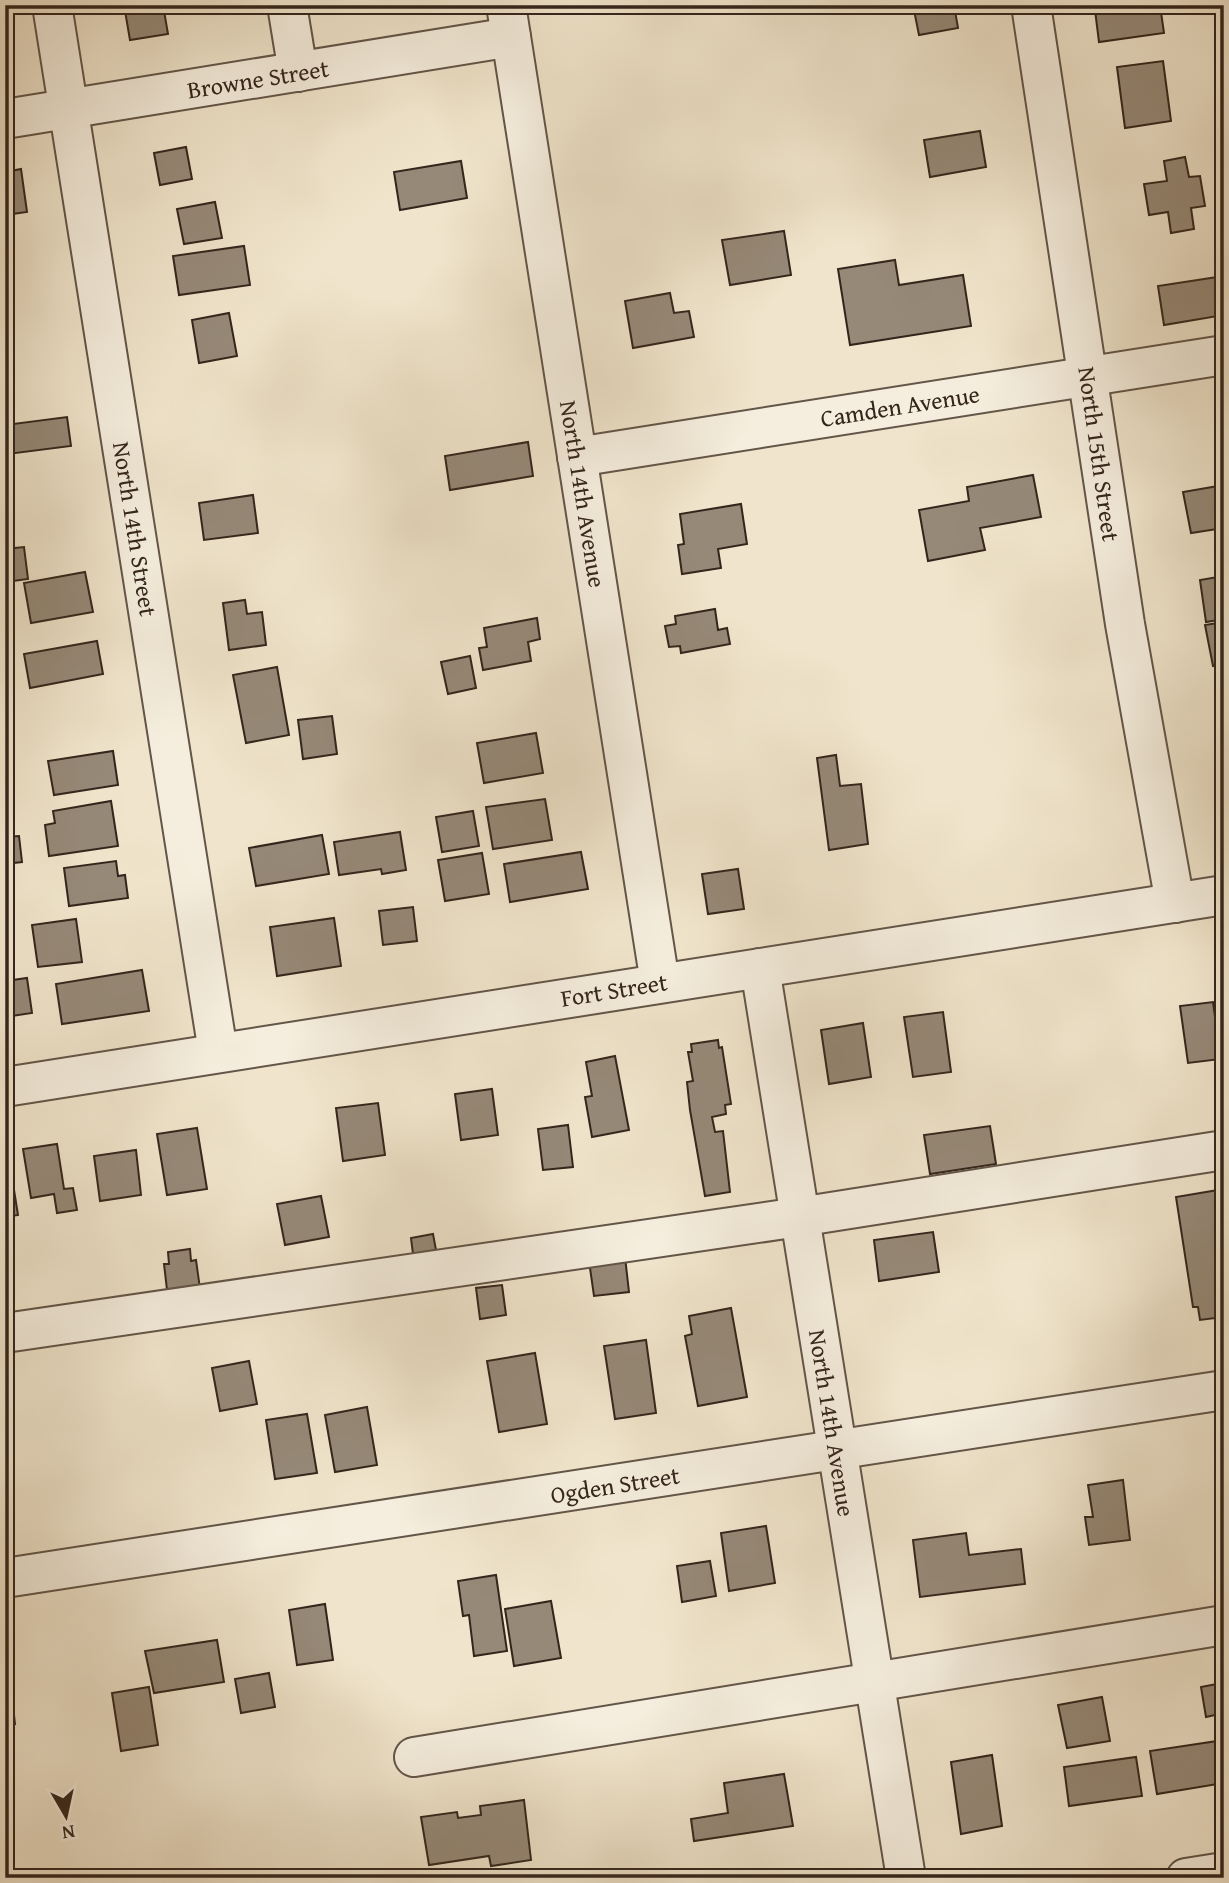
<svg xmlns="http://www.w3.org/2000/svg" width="1229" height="1883" font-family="'Gentium Book Plus',serif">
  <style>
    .building { fill: #968978; stroke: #34251c; stroke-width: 2 }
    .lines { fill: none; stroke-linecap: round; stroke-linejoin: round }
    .minor-casing { stroke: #635548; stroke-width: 42 }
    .minor { stroke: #f5eede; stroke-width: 38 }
    .labels { text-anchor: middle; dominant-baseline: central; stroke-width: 5; stroke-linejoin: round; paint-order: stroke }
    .street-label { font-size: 24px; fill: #34251c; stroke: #f5eede }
  </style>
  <rect width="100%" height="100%" fill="#f0e5cc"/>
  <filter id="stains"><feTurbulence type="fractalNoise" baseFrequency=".00286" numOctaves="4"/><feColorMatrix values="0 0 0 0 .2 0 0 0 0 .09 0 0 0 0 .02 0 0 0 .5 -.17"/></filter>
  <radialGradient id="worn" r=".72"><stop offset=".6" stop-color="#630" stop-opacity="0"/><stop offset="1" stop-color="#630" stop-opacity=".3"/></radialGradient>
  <g class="building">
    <polygon points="124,5 163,5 168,34 130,40"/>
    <polygon points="913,5 954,5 958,28 919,35"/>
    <polygon points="1130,5 1160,5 1164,33 1099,42 1095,10"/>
    <polygon points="1163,61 1171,121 1125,128 1117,67"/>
    <polygon points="980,131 986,167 930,177 924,140"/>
    <polygon points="186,147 192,179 160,185 154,153"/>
    <polygon points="1185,157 1189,177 1200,176 1205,206 1191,208 1194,229 1171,233 1168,212 1149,215 1144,184 1167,181 1164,161"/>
    <polygon points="461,161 467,198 400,210 394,172"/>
    <polygon points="21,169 27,212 5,215 5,172"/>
    <polygon points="215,202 222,238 184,244 177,209"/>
    <polygon points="784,231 791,275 730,285 722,240"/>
    <polygon points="244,246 250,285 179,295 173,256"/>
    <polygon points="895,260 899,285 963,275 971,326 850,345 838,269"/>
    <polygon points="1224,276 1224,315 1164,325 1158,286"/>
    <polygon points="670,293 674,313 689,311 694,337 633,348 625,301"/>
    <polygon points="229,313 237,356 199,363 192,320"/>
    <polygon points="67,417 71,446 8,454 5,425"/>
    <polygon points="528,442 533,476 450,490 445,456"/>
    <polygon points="1033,475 1041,517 980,528 985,550 928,561 919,510 969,501 967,487"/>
    <polygon points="1224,485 1224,528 1191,533 1183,492"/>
    <polygon points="253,495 258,533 204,540 199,503"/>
    <polygon points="741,504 747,544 718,549 721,568 682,574 678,545 684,544 680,514"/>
    <polygon points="24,547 28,579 5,582 5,549"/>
    <polygon points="85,572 93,612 31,623 24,583"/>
    <polygon points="1224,576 1224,619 1206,622 1200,580"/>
    <polygon points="245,600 247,614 262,612 266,645 229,650 223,603"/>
    <polygon points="715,609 718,630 727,628 730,644 681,653 680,646 669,647 665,626 676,624 675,616"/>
    <polygon points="537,618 540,639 528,642 531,661 483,670 479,648 487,647 484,628"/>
    <polygon points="1224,622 1224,664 1213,666 1205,625"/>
    <polygon points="97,641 103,674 30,688 24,654"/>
    <polygon points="470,656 476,688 448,694 441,662"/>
    <polygon points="277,667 289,735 246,743 233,675"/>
    <polygon points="1224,713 1224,749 1217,714"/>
    <polygon points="332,716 337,754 303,759 298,720"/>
    <polygon points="536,733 543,773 484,783 477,743"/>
    <polygon points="113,751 118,785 54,795 48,761"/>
    <polygon points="836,755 840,786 861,784 868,844 829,850 817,758"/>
    <polygon points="545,799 552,840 493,849 486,807"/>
    <polygon points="111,801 118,846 49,856 45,825 55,823 53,811"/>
    <polygon points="473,811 479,846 442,852 436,817"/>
    <polygon points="400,832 406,870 382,874 381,869 339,875 334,842"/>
    <polygon points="322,835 329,874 256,886 249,848"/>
    <polygon points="19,836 22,862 5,864 5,837"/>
    <polygon points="581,852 588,889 510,902 504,864"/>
    <polygon points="482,853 489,894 445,901 438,860"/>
    <polygon points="116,861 118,876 125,875 128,898 69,906 64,868"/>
    <polygon points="738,869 744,909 708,914 702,874"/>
    <polygon points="413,907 417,941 383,945 379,911"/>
    <polygon points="334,918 341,966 277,976 270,927"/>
    <polygon points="76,919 82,962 38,967 32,925"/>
    <polygon points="142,970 149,1011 62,1024 56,984"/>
    <polygon points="27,978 32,1013 5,1017 5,981"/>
    <polygon points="1213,1002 1221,1059 1188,1063 1180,1006"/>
    <polygon points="943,1012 951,1072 913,1077 904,1017"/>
    <polygon points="863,1023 871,1077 829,1084 821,1030"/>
    <polygon points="718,1040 719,1048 722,1047 731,1104 725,1105 726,1114 712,1117 715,1132 723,1131 730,1192 705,1196 690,1110 687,1082 693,1081 688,1052 692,1052 691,1044"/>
    <polygon points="615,1056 629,1130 592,1137 585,1097 592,1096 586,1062"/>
    <polygon points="492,1089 498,1135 461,1140 455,1094"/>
    <polygon points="378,1103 385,1155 343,1161 336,1108"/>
    <polygon points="568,1125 573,1167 543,1170 538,1129"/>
    <polygon points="990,1126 996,1164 930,1174 924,1135"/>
    <polygon points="197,1128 207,1189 167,1195 157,1134"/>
    <polygon points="57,1144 64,1189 73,1188 77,1210 57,1213 54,1194 31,1198 23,1149"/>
    <polygon points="136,1150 141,1195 100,1201 94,1156"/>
    <polygon points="11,1171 18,1215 5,1217 5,1172"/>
    <polygon points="1224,1189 1224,1319 1223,1317 1200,1320 1198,1307 1193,1307 1176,1197"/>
    <polygon points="321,1196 329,1237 285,1245 277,1204"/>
    <polygon points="933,1232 939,1272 879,1281 874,1240"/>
    <polygon points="433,1234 436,1250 413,1254 411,1238"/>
    <polygon points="190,1249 191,1261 196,1260 202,1303 169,1307 164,1264 169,1264 168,1252"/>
    <polygon points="625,1257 629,1292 594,1296 589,1261"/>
    <polygon points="502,1285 506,1315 480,1319 476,1288"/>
    <polygon points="731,1308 747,1397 698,1406 685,1336 692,1334 689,1316"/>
    <polygon points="646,1340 656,1413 615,1419 604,1346"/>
    <polygon points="535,1353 547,1424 499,1432 487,1361"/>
    <polygon points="249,1361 257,1404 220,1411 212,1368"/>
    <polygon points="367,1407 377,1465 335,1472 325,1415"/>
    <polygon points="307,1414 317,1473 275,1479 266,1420"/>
    <polygon points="1123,1480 1130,1540 1089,1545 1085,1517 1093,1517 1088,1485"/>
    <polygon points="766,1526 775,1583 729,1591 721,1533"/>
    <polygon points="966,1533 969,1555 1021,1549 1025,1584 920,1597 913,1540"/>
    <polygon points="710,1561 716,1596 682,1602 677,1566"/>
    <polygon points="496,1575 507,1651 474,1656 469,1615 463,1616 458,1581"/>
    <polygon points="551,1601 561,1658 514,1666 505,1609"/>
    <polygon points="325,1604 333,1660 297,1665 289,1610"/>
    <polygon points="217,1640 224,1682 154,1693 145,1651"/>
    <polygon points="269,1673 275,1707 241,1713 235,1679"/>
    <polygon points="10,1679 15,1724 5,1725 5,1680"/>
    <polygon points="1222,1683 1224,1713 1206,1717 1201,1687"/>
    <polygon points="149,1687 158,1745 121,1751 112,1693"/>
    <polygon points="1102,1697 1110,1741 1067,1748 1058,1705"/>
    <polygon points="1224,1740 1224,1783 1157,1794 1150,1751"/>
    <polygon points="992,1755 1002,1826 961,1834 951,1762"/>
    <polygon points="1136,1757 1142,1796 1069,1806 1064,1767"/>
    <polygon points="784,1774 793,1826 694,1841 691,1819 728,1813 724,1783"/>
    <polygon points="524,1800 531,1860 491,1866 489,1856 429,1865 421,1817 457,1812 458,1818 481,1815 480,1806"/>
  </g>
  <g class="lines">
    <g class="minor-casing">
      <g id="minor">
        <polyline points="52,5 218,1052"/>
        <polyline points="287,5 298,72"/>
        <polyline points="506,5 660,983"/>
        <polyline points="1031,5 1125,624 1175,903"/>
        <polyline points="5,119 511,37"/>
        <polyline points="577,457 1224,355"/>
        <polyline points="760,968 906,1878"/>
        <polyline points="5,1087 1224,895"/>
        <polyline points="5,1333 799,1217 1224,1150"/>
        <polyline points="5,1578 1224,1390"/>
        <polyline points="414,1757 1224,1625"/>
        <polyline points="1186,1878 1224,1872"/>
      </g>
    </g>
    <use href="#minor" class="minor"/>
  </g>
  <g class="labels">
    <g class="street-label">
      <text transform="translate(258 79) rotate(-9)">Browne Street</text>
      <text transform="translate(900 406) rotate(-9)">Camden Avenue</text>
      <text transform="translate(1099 454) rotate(82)">North 15th Street</text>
      <text transform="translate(583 494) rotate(81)">North 14th Avenue</text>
      <text transform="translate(135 529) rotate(81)">North 14th Street</text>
      <text transform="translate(614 990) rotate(-9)">Fort Street</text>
      <text transform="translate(832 1423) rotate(81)">North 14th Avenue</text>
      <text transform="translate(615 1485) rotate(-9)">Ogden Street</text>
    </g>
  </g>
  <rect width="1229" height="1883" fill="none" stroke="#f0e5cc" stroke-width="28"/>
  <rect x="7" y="7" width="1215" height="1869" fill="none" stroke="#34251c" stroke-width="3.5"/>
  <rect x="14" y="14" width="1201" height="1855" fill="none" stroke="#34251c" stroke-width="2"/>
  <g transform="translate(66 1816) rotate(171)" stroke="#f5eede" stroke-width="5" paint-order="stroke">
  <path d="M0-5L12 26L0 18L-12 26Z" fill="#34251c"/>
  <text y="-10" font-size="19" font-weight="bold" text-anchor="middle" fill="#34251c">N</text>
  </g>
  <rect width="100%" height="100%" filter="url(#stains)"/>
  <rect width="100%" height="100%" fill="url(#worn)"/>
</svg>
